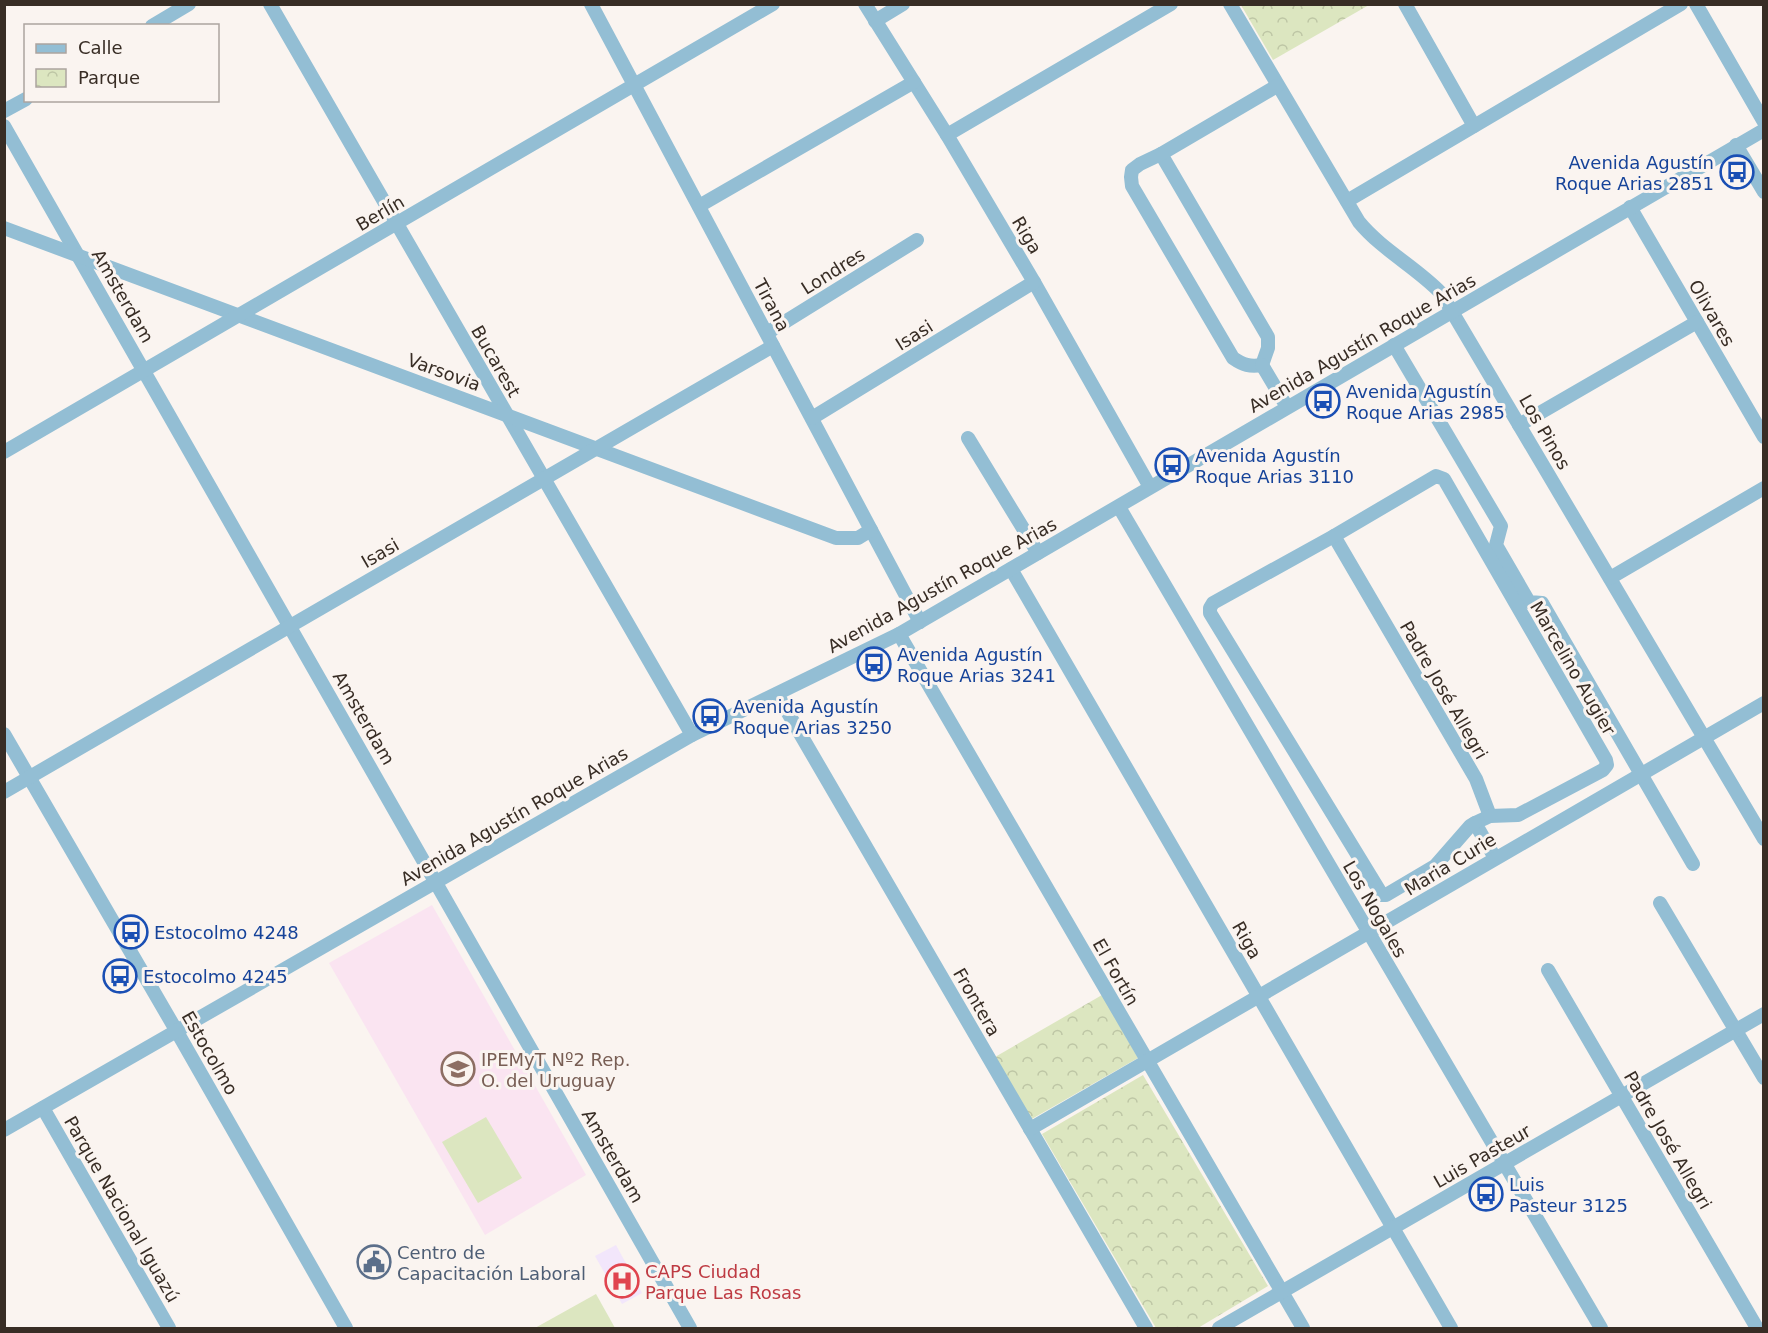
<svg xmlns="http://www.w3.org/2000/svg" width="1768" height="1333" font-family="'DejaVu Sans',sans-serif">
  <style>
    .education { fill: #fae4f1 }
    .medical { fill: #f2e6fb }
    .park { fill: url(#park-crowns) }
    .pitch { fill: #dce6c0 }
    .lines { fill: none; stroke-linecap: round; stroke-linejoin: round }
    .minor { stroke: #93bed4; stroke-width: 14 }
    .labels { text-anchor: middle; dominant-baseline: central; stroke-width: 6; stroke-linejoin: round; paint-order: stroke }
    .transit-label { font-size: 18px; fill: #164399; stroke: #faf4f0; text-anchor: start }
    .street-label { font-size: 18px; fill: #382d25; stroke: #faf4f0 }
    .education-label { font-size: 18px; fill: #785e54; stroke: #faf4f0; text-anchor: start }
    .service-label { font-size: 18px; fill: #4e5e75; stroke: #faf4f0; text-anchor: start }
    .health-label { font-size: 18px; fill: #be3a42; stroke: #faf4f0; text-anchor: start }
  </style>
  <defs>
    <pattern id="park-crowns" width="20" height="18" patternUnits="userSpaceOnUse" patternTransform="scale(1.5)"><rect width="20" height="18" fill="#dce6c0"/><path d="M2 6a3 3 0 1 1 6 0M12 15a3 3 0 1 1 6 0" fill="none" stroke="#bec6a5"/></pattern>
  </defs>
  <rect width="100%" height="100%" fill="#faf4f0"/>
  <polygon class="education" points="432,905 586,1175 485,1235 329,963"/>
  <polygon class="medical" points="616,1245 642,1293 622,1304 595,1256"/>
  <g class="park">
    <polygon points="1241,5 1369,5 1273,60"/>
    <polygon points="1102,995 1138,1058 1030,1120 995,1057"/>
    <polygon points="1143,1075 1268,1286 1198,1328 1156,1328 1042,1134"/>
  </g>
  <g class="pitch">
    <polygon points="486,1117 522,1178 478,1203 442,1142"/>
    <polygon points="596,1294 615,1328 535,1328"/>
  </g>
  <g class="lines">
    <g class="minor">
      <polyline points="270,4 692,735"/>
      <polyline points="591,4 920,622"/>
      <polyline points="865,4 947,135 1034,282 1150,487"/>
      <path d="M1230,4L1359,222C1382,250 1416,267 1441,293L1764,839"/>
      <polyline points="1405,4 1474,126"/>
      <polyline points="1696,4 1764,122"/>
      <polyline points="875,21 903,4"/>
      <polyline points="152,26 189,4"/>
      <polyline points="4,111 26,99"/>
      <polyline points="4,126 690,1328"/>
      <polyline points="947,135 1171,4"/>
      <polyline points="1736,145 1764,192"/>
      <polyline points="1161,154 1268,337 1268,348 1262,365"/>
      <polyline points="1347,201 1681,4"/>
      <polyline points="699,206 914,82"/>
      <polyline points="1630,207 1764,437"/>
      <polyline points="4,228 836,538 858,538 871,530"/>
      <polyline points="767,333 917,240"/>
      <polyline points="1394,345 1501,526 1496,545 1529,602 1542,603 1693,864"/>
      <path d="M1262,365C1250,367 1243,365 1233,358L1132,186L1131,177L1132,170L1140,164L1161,154L1277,86"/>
      <polyline points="1262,365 1287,407"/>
      <polyline points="812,418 1034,282"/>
      <polyline points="1519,425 1697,322"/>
      <polyline points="968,438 1038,553"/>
      <polyline points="4,452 773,4"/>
      <polyline points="1119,507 1601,1328"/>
      <polyline points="1334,536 1476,779 1490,816 1475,823 1495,858"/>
      <polyline points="1011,569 1451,1328"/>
      <polyline points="1610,578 1764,488"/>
      <polyline points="899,634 1303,1328"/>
      <polyline points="777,694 1146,1328"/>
      <polyline points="4,734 176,1030 346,1328"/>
      <polyline points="4,792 773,346"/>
      <polyline points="1475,823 1470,826 1435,866 1386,895 1382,895 1210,613 1210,608 1213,603 1334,536 1436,476 1444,479 1606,760 1607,765 1603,770 1518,815 1490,816"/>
      <polyline points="1660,903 1764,1078"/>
      <polyline points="1548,970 1757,1328"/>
      <polyline points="43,1108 169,1328"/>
      <polyline points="1030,1129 1764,703"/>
      <polyline points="4,1130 692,735 899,634 1764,130"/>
      <polyline points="1219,1328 1764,1014"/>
    </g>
  </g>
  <defs>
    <g id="bus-ring" transform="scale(1.725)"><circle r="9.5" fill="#faf4f0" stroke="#1a4fb4" stroke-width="1.5"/><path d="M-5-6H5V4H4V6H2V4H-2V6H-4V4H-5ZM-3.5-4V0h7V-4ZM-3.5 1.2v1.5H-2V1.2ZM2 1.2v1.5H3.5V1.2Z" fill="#1a4fb4"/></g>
    <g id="school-ring" transform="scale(1.725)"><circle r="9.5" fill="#faf4f0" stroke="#8d6e63" stroke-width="1.5"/><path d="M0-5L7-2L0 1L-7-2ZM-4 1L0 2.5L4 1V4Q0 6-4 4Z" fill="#8d6e63"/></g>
    <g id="civic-ring" transform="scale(1.725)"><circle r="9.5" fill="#faf4f0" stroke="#5c6f8a" stroke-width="1.5"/><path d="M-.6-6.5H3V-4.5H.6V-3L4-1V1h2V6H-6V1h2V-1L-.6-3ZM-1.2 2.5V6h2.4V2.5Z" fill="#5c6f8a"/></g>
    <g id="hospital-ring" transform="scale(1.725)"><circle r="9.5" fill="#faf4f0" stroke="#e0444e" stroke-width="1.5"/><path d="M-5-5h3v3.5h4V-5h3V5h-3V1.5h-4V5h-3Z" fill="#e0444e"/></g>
  </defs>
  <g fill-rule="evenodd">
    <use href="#bus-ring" x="1737" y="172"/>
    <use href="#bus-ring" x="1323" y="401"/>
    <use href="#bus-ring" x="1172" y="465"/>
    <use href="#bus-ring" x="874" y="664"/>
    <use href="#bus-ring" x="710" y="716"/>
    <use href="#bus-ring" x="131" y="932"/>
    <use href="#bus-ring" x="120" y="976"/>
    <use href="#school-ring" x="458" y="1069"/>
    <use href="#bus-ring" x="1486" y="1194"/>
    <use href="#civic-ring" x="374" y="1262"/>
    <use href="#hospital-ring" x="622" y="1281"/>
  </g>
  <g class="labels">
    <g class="transit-label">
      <text x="1714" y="162" text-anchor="end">Avenida Agustín<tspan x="1714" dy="21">Roque Arias 2851</tspan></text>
      <text x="1346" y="391">Avenida Agustín<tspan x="1346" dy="21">Roque Arias 2985</tspan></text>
      <text x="1195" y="455">Avenida Agustín<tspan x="1195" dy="21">Roque Arias 3110</tspan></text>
      <text x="897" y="654">Avenida Agustín<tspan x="897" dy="21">Roque Arias 3241</tspan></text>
      <text x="733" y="706">Avenida Agustín<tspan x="733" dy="21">Roque Arias 3250</tspan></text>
      <text x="154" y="932">Estocolmo 4248</text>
      <text x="143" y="976">Estocolmo 4245</text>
      <text x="1509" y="1184">Luis<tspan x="1509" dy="21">Pasteur 3125</tspan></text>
    </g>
    <g class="street-label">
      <text transform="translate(380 213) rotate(-30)">Berlín</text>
      <text transform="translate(1027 235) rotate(59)">Riga</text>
      <text transform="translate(833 271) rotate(-32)">Londres</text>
      <text transform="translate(123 296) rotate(60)">Amsterdam</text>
      <text transform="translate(772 305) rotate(62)">Tirana</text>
      <text transform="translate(1712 313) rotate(60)">Olivares</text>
      <text transform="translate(914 335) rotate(-32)">Isasi</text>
      <text transform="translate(1362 343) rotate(-30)">Avenida Agustín Roque Arias</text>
      <text transform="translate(496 361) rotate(60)">Bucarest</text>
      <text transform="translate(444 372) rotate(20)">Varsovia</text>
      <text transform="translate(1545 432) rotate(60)">Los Pinos</text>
      <text transform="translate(380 553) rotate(-30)">Isasi</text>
      <text transform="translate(942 585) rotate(-29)">Avenida Agustín Roque Arias</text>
      <text transform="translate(1573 668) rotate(60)">Marcelino Augier</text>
      <text transform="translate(1444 690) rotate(60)">Padre José Allegri</text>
      <text transform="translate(364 718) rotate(60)">Amsterdam</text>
      <text transform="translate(514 816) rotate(-30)">Avenida Agustín Roque Arias</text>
      <text transform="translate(1450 864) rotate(-31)">Maria Curie</text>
      <text transform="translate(1375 909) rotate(60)">Los Nogales</text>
      <text transform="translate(1247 940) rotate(60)">Riga</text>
      <text transform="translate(1116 972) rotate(60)">El Fortín</text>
      <text transform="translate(977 1002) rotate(60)">Frontera</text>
      <text transform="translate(210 1053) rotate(60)">Estocolmo</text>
      <text transform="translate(1668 1140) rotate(60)">Padre José Allegri</text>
      <text transform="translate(613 1156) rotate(60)">Amsterdam</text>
      <text transform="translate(1482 1156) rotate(-30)">Luis Pasteur</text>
      <text transform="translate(122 1209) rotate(60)">Parque Nacional Iguazú</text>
    </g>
    <g class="education-label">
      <text x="481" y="1059">IPEMyT Nº2 Rep.<tspan x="481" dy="21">O. del Uruguay</tspan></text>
    </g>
    <g class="service-label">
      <text x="397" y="1252">Centro de<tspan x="397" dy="21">Capacitación Laboral</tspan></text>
    </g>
    <g class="health-label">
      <text x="645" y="1271">CAPS Ciudad<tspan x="645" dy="21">Parque Las Rosas</tspan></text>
    </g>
  </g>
  <rect width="1768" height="1333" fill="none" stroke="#382d25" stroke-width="12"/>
  <rect x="24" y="24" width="195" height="78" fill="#faf4f0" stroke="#aca49f" stroke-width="1.5"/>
  <rect x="36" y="44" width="30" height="9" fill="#93bed4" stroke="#aca49f" stroke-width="1.5"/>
  <text x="78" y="54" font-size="18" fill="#382d25">Calle</text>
  <rect x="36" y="69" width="30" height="18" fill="url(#park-crowns)" stroke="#aca49f" stroke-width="1.5"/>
  <text x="78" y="84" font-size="18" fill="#382d25">Parque</text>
</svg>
